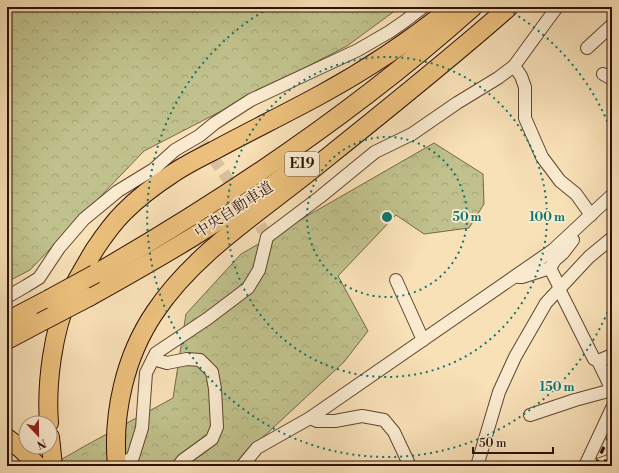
<svg xmlns="http://www.w3.org/2000/svg" width="619" height="473" font-family="'Libre Bodoni','Noto Serif JP',serif">
  <style>
    .forest { fill: url(#forest-crowns); stroke: #786848 }
    .lines { fill: none; stroke-linecap: round; stroke-linejoin: round }
    .minor-tunnel { stroke: #dac19c; stroke-width: 12; stroke-dasharray: 12 6; stroke-linecap: butt }
    .minor-casing { stroke: #614430; stroke-width: 14 }
    .highway-casing { stroke: #2f1003; stroke-width: 20 }
    .minor { stroke: #faebd0; stroke-width: 12 }
    .highway { stroke: #ecc07c; stroke-width: 18 }
    .rail { stroke: #2f1003; stroke-width: 3; stroke-dasharray: 7 7; stroke-linecap: butt }
    .highway-bridge-casing { stroke: #2f1003; stroke-width: 20; stroke-linecap: butt }
    .highway-bridge { stroke: #ecc07c; stroke-width: 18 }
    .ring { fill: none; stroke: #0f766e; stroke-width: 2; stroke-dasharray: 2 4 }
    .labels { text-anchor: middle; dominant-baseline: central; stroke-width: 3.5; stroke-linejoin: round; paint-order: stroke }
    .shield { fill: #faebd0; stroke: #6c5240; stroke-width: 1 }
    .shield-label { font-size: 14px; font-weight: bold; fill: #2f1003 }
    .street-label { font-size: 15px; fill: #2f1003; stroke: #faebd0 }
    .centre { fill: #0f766e; stroke: #faebd0; stroke-width: 2 }
    .ring-label { font-size: 12px; text-anchor: middle; font-weight: bold; fill: #0f766e; stroke: #faebd0; stroke-width: 3.5; stroke-linejoin: round; paint-order: stroke }
  </style>
  <defs>
    <pattern id="forest-crowns" width="20" height="18" patternUnits="userSpaceOnUse"><rect width="20" height="18" fill="#c0c18c"/><path d="M2 6a3 3 0 1 1 6 0M12 15a3 3 0 1 1 6 0" fill="none" stroke="#a5a577"/></pattern>
  </defs>
  <rect width="100%" height="100%" fill="#f8e0b7"/>
  <filter id="stains"><feTurbulence type="fractalNoise" baseFrequency=".005" numOctaves="4"/><feColorMatrix values="0 0 0 0 .2 0 0 0 0 .09 0 0 0 0 .02 0 0 0 .5 -.17"/></filter>
  <radialGradient id="worn" r=".72"><stop offset=".6" stop-color="#630" stop-opacity="0"/><stop offset="1" stop-color="#630" stop-opacity=".3"/></radialGradient>
  <g class="forest">
    <polygon points="7,7 400,7 347,46 144,151 30,270 7,282"/>
    <polygon points="434,143 483,174 484,204 469,228 424,234 396,215 338,276 368,331 344,362 232,466 50,466 83,447 173,398 186,314 241,254"/>
  </g>
  <g class="lines">
    <g class="minor-tunnel">
      <polyline points="203,143 238,194"/>
      <polyline points="250,210 264,231"/>
    </g>
    <g class="minor-casing">
      <g id="minor">
        <polyline points="587,48 612,25"/>
        <polyline points="514,66 521,76 525,87 525,118 542,157 560,181 576,194 591,215"/>
        <polyline points="603,74 612,79"/>
        <polyline points="550,268 555,260 563,253 573,240"/>
        <polyline points="519,277 522,277 550,268 560,288"/>
        <polyline points="396,280 423,340"/>
        <polyline points="559,289 594,359 598,361"/>
        <polyline points="7,297 26,286 39,278 59,248 84,219 118,191 154,169 175,150 199,136 215,123 251,100 358,50 389,32 405,21 423,7"/>
        <polyline points="612,355 598,361 612,390"/>
        <polyline points="153,359 167,363 187,359 200,360 212,372 215,389 217,427 212,439 183,460 178,466"/>
        <polyline points="530,415 575,400 612,390"/>
        <polyline points="310,418 317,421 335,421 362,416 384,420 394,432 410,466"/>
        <polyline points="120,466 133,457 142,428 146,373 156,353 207,319 248,288 259,270 267,237 320,197 375,152 412,134 457,103 498,78 514,66 557,7"/>
        <polyline points="242,466 257,448 310,418 553,250 612,195"/>
        <polyline points="477,466 499,392 515,357 546,303 589,257 612,238"/>
        <polyline points="585,466 612,408"/>
        <polyline points="595,466 612,460"/>
      </g>
    </g>
    <g class="highway-casing">
      <g id="highway">
        <path d="M95,274C229,197 358,110 473,7"/>
        <path d="M89,297C159,258 228,218 293,170"/>
        <polyline points="7,321 49,299"/>
        <polyline points="7,340 41,322"/>
        <path d="M49,423C46,383 53,331 69,295C77,279 86,264 95,249C103,237 113,223 124,212C138,198 155,185 172,174C185,165 199,158 213,151C248,132 285,114 320,95C366,70 411,40 452,7"/>
        <polyline points="50,437 53,466"/>
        <polyline points="7,438 20,448 38,466"/>
        <path d="M117,466C112,414 125,356 155,312C191,258 248,220 299,180C370,123 441,67 509,7"/>
      </g>
    </g>
    <use href="#minor" class="minor"/>
    <use href="#highway" class="highway"/>
    <g class="rail">
      <polyline points="595,466 612,430"/>
      <polyline points="603,466 612,447"/>
      <polyline points="610,466 612,461"/>
    </g>
    <g class="highway-bridge-casing">
      <g id="highway-bridge">
        <polyline points="49,299 95,274"/>
        <polyline points="41,322 89,297"/>
      </g>
    </g>
    <use href="#highway-bridge" class="highway-bridge"/>
  </g>
  <g class="ring">
    <circle cx="387" cy="217" r="80"/>
    <circle cx="387" cy="217" r="160"/>
    <path d="M612 301A240 240 0 1 1 271 7M503 7A240 240 0 0 1 612 133"/>
  </g>
  <g class="labels">
    <rect class="shield" x="285" y="152" width="34" height="24" rx="3"/>
    <g class="shield-label">
      <text x="302" y="164">E19</text>
    </g>
    <g class="street-label">
      <text transform="translate(234 210) rotate(-33)">中央自動車道</text>
    </g>
  </g>
  <circle cx="387" cy="217" r="6" class="centre"/>
  <g class="ring-label">
    <text x="467" y="221">50 m</text>
    <text x="547" y="221">100 m</text>
    <text x="557" y="391">150 m</text>
  </g>
  <rect width="619" height="473" fill="none" stroke="#f8e0b7" stroke-width="24"/>
  <rect x="8" y="8" width="603" height="457" fill="none" stroke="#2f1003" stroke-width="2"/>
  <rect x="12" y="12" width="595" height="449" fill="none" stroke="#2f1003"/>
  <g transform="translate(38 435) rotate(158)"><circle r="19" fill="#faebd0" stroke="#a9937e"/>
  <path d="M0-3L7 15L0 10L-7 15Z" fill="#8f2418"/>
  <text y="-6" font-size="11" font-weight="bold" text-anchor="middle" fill="#2f1003">N</text>
  </g>
  <path d="M473 447v6h80v-6" fill="none" stroke="#2f1003" stroke-width="2"/>
  <text x="479" y="447" font-size="12" fill="#2f1003" stroke="#faebd0" stroke-width="3" paint-order="stroke">50 m</text>
  <rect width="100%" height="100%" filter="url(#stains)"/>
  <rect width="100%" height="100%" fill="url(#worn)"/>
</svg>
